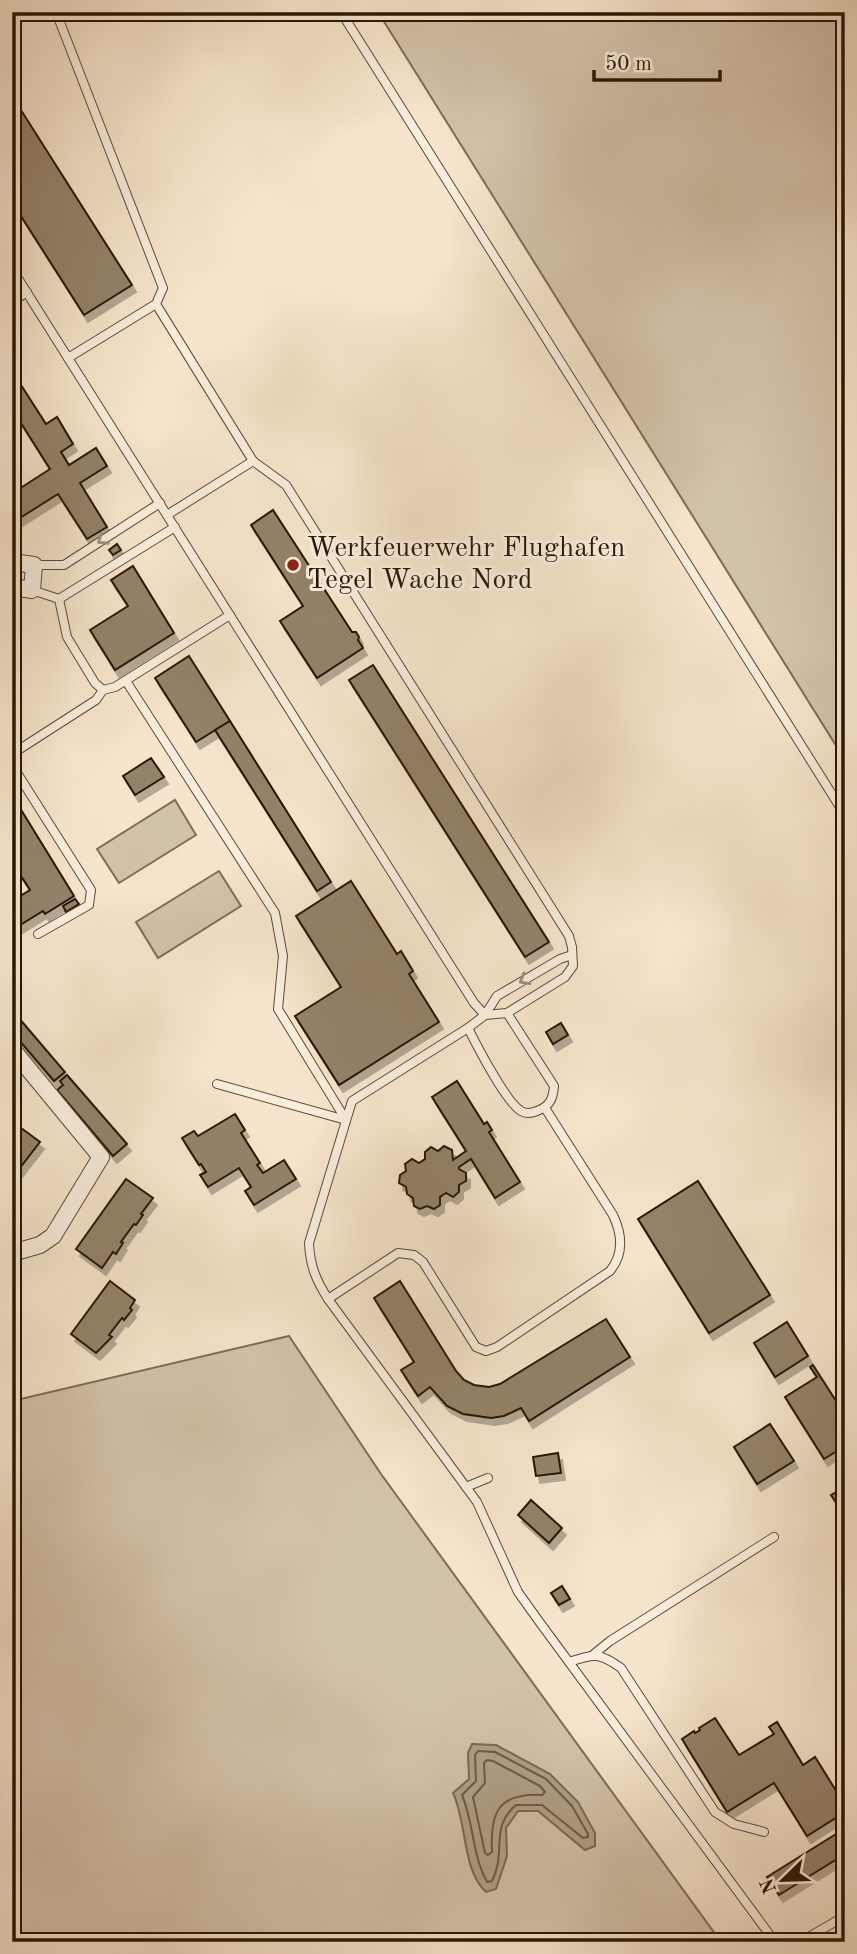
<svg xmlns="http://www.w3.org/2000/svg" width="857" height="1954" font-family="'Old Standard TT',serif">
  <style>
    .green { fill: #d3c2aa; stroke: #7e6c56; stroke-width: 2 }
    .water { fill: #b09f87; stroke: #7a6852; stroke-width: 2 }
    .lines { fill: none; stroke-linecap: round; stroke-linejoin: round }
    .shore { stroke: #6c5a44; stroke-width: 2 }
    .building { fill: #93826b; stroke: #281602; stroke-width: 2; filter: url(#shadow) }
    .lane-casing { stroke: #5c4a34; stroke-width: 10 }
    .street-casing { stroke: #5c4a34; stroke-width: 18 }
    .lane { stroke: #f9eede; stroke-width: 8 }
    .street { stroke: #f9eede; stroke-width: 16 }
    .oneway { stroke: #9b8d7b }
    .poi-dot { fill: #8f2418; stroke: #f9eede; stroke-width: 2.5 }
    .labels { text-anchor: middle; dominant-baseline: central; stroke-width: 6; stroke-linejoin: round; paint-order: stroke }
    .poi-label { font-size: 28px; fill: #281602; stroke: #f9eede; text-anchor: start }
  </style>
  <defs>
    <filter id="shadow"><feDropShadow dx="4" dy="7" stdDeviation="0" flood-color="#0004"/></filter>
  </defs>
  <rect width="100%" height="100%" fill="#f6e5cc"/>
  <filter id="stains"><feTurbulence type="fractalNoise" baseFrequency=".00286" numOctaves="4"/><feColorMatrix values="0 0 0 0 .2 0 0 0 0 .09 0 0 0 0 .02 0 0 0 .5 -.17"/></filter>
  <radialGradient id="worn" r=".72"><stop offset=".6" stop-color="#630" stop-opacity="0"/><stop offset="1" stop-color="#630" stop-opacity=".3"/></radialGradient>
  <g class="green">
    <polygon points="378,12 845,12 845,760"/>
    <polygon points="175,800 196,835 119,883 97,849"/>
    <polygon points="219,871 241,906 158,958 136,922"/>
    <polygon points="289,1336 381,1474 721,1942 12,1942 12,1401"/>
  </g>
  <path class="water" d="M472,1744L496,1745L550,1774L578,1802L595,1833V1846L585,1850L538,1811H518L506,1828L507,1856L496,1889L486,1892C462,1870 467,1822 453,1793L469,1779L468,1753Z"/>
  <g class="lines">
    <g class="shore">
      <path d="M478,1751L495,1752L546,1779L572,1806L588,1834V1837L583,1838L542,1805H516C489,1828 507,1852 492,1881L487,1882C472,1855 474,1823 462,1795L476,1781L475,1755Z"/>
      <path d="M487,1760L493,1761L540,1786L545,1792L542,1795C498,1793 490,1812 492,1852L488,1855L485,1853L473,1797L485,1783L484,1763Z"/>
    </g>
  </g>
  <g class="building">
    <polygon points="12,96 132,285 84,315 12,202"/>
    <polygon points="12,371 46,424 57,417 73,444 61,452 69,465 96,448 107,466 80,483 107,527 87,539 58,494 12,523 12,479 19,489 50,469 12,409"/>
    <polygon points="273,510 352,632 356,632 359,637 358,640 363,648 317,678 280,621 303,606 251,525"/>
    <polygon points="117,544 121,550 113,555 109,550"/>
    <polygon points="133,566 174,633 115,670 90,630 128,606 111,580"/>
    <polygon points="189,656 230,721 196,742 155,678"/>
    <polygon points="373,665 549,942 525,957 349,680"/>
    <polygon points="230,721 331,882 317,891 215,730"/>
    <polygon points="151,758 164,777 135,795 123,776"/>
    <polygon points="12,795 74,896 45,914 43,911 12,930 12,901 30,890 12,862"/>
    <polygon points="351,881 397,954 401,951 413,971 409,974 439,1022 339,1085 295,1016 341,987 296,916"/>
    <polygon points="75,899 79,904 66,912 63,906"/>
    <polygon points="12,1010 65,1072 54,1081 12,1032"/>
    <polygon points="561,1023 568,1035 553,1044 546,1032"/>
    <polygon points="67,1075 127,1144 113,1156 57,1090 63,1085 60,1081"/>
    <polygon points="457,1081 484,1124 487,1122 492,1130 489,1132 520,1182 495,1198 471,1159 459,1167 459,1169 466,1173 466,1181 459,1185 459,1192 453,1197 446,1193 440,1197 440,1205 434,1209 427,1206 420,1209 414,1206 413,1198 407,1194 406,1187 399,1183 400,1175 406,1171 405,1164 412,1159 419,1163 425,1159 425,1152 431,1147 438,1151 444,1146 452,1150 453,1160 466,1151 432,1097"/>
    <polygon points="235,1114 245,1130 241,1133 260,1163 257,1165 263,1173 284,1160 296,1179 254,1205 245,1191 251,1187 239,1168 208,1187 200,1175 206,1172 201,1164 199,1165 182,1138 194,1131 198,1136"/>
    <polygon points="17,1125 40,1142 12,1178 12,1132"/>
    <polygon points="126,1179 153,1198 141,1214 143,1215 136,1225 134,1224 121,1242 123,1243 116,1254 113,1252 102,1268 76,1249"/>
    <polygon points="698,1181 770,1295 709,1333 638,1219"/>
    <polygon points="110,1281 135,1300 130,1308 132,1310 124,1320 122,1318 109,1335 112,1337 96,1353 71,1334"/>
    <polygon points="400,1281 456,1371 464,1380 474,1385 489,1387 500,1384 606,1319 630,1357 529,1421 521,1408 504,1416 491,1418 463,1414 447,1406 430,1387 418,1396 401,1370 414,1362 374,1298"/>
    <polygon points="787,1322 808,1356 775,1377 754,1343"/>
    <polygon points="813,1365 845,1415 845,1446 824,1459 785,1397 817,1377 810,1367"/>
    <polygon points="770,1424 794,1461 757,1484 734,1447"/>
    <polygon points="558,1453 561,1473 536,1476 533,1457"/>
    <polygon points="845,1487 845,1516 831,1495"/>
    <polygon points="531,1500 562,1528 549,1543 518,1515"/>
    <polygon points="562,1586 570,1599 559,1605 551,1593"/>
    <polygon points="715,1718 739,1755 774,1734 769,1727 777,1722 803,1765 815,1757 845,1805 845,1812 807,1836 774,1783 727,1812 682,1739 694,1731 695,1733 700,1730 699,1728"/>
    <polygon points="836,1834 845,1848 845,1854 779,1895 767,1877"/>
  </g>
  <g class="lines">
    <g class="lane-casing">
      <g id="lane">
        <polyline points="56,12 163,288 156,304 253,461 286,485 569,936 572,947 573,966 565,977 507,1013 485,1015 474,1003 68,358 156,304"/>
        <polyline points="341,12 845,815"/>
        <polyline points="12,269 68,358"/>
        <polyline points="12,302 27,292"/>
        <polyline points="167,515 253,461"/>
        <polyline points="34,565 64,565 160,503"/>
        <polyline points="32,590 59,599 67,637 95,683 103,690"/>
        <polyline points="59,599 175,527"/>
        <polyline points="126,681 275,913 283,956 278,1009 346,1120"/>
        <polyline points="12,754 96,700 103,690 115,687 230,615"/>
        <polyline points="12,765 91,890 89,905 38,934"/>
        <path d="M572,955L560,959L497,996L485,1015L468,1028L352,1101L309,1243C310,1266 316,1280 328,1299L477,1502L518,1592L538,1620L775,1942"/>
        <path d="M468,1028C477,1046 506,1102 521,1111C526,1114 532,1113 537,1111C550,1106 553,1099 554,1086L507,1013"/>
        <polyline points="217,1084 346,1120"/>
        <path d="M328,1299L398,1253L414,1255L423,1262L476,1347L486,1351L497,1347L610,1271C624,1254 622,1234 613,1215L545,1108"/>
        <polyline points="466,1487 488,1478"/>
        <polyline points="594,1654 610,1641 774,1537"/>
        <path d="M569,1662C594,1654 599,1652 621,1668L715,1812L734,1824L764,1832"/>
        <polyline points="800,1942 845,1916"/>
      </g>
    </g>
    <g class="street-casing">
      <g id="street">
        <polyline points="12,562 34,565 32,590 12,587"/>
        <polyline points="12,1049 101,1157 53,1236 40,1245 12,1253"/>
      </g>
    </g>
    <use href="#lane" class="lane"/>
    <use href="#street" class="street"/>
  </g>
  <defs><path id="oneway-chevron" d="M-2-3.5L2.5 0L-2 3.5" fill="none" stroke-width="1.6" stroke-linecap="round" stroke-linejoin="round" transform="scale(1.75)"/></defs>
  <g class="oneway">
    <use href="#oneway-chevron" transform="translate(102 540) rotate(147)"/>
    <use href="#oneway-chevron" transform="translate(524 980) rotate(150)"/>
  </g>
  <circle class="poi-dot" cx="293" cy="565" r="7"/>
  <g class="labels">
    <g class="poi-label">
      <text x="307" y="549">Werkfeuerwehr Flughafen<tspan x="307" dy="32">Tegel Wache Nord</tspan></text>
    </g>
  </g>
  <rect width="857" height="1954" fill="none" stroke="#f6e5cc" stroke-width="42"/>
  <rect x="14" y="14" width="829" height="1926" fill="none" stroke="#281602" stroke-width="3.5"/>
  <rect x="21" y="21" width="815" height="1912" fill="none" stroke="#281602" stroke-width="2"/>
  <g transform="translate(783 1880) rotate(247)" stroke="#f9eede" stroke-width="5" paint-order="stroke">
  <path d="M0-5L12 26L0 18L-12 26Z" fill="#281602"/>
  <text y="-10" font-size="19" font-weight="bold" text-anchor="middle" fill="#281602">N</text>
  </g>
  <path d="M594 70v10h126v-10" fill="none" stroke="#281602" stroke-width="3.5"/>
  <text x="605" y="70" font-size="21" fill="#281602" stroke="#f9eede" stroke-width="5" paint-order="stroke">50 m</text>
  <rect width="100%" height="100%" filter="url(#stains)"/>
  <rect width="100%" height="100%" fill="url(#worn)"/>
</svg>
